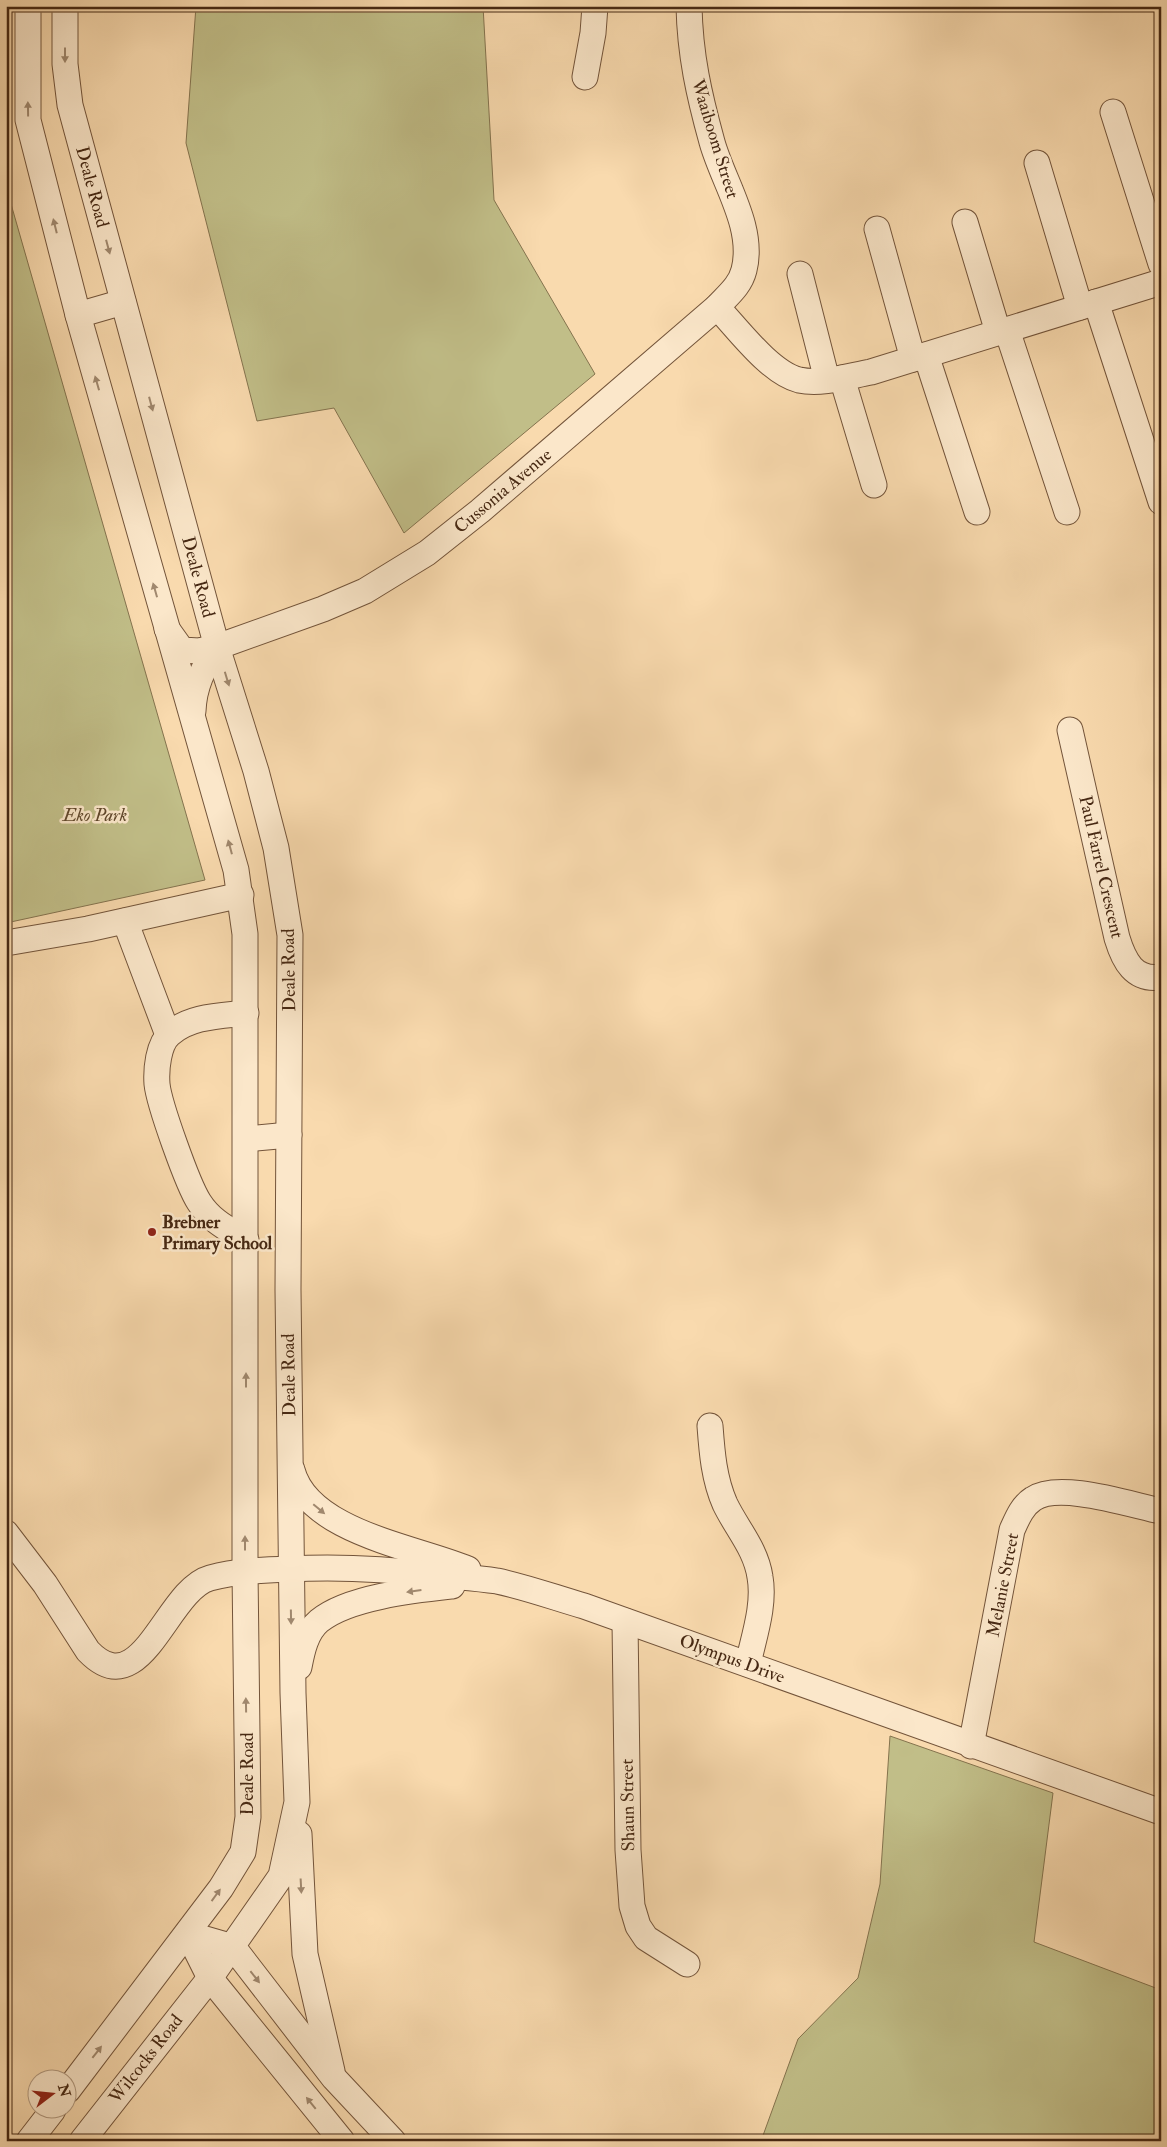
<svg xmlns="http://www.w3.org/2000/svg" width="1167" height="2147" font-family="'IM FELL Double Pica',serif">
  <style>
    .green { fill: #c1be88; stroke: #84734e }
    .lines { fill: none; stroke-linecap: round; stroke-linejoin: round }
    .minor-casing { stroke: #73543a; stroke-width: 27 }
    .minor { stroke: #fbe7ca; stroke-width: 25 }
    .oneway { fill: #a0886e }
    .poi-dot { fill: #8f2418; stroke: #fbe7ca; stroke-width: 2 }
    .labels { text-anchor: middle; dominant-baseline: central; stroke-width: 5; stroke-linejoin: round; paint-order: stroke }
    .street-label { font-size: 18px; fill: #462813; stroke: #fbe7ca }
    .park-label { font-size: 18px; font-style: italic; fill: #5f462a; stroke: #fbe7ca }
    .poi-label { font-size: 18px; font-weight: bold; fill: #462813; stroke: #fbe7ca; text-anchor: start }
  </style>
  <rect width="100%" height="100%" fill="#f9daae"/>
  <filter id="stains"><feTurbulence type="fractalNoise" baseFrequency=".004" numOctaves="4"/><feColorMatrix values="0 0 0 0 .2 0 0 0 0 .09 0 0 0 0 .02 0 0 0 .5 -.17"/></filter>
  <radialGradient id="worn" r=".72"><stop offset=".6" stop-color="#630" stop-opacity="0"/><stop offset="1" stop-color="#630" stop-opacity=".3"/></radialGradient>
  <g class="green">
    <polygon points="196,6 483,6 494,200 595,374 404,533 334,408 257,421 186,143"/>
    <polygon points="9,197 205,880 6,923 6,198"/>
    <polygon points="890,1736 1053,1793 1034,1942 1161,1990 1161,2141 761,2141 798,2039 858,1978 880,1884"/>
  </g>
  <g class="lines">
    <g class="minor-casing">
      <g id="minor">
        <polyline points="28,6 28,120 78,315 236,870 245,934 245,1571 248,1817 243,1852 221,1888 68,2090"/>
        <polyline points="65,6 65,64 70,105 217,647 256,771 276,848 290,935 288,1290 293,1693 297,1802 281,1876 210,1978 82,2141"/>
        <polyline points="585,77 593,33 595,6"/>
        <polyline points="1113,112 1161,264"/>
        <polyline points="1037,163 1080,307"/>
        <polyline points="965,222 998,332"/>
        <polyline points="877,229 913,359"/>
        <polyline points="800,274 827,380"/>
        <polyline points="1096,302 1161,502"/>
        <path d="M717,307C737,328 770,373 799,380C822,385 849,376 871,372L1161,282"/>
        <polyline points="78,315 123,302"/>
        <polyline points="1007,330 1067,512"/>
        <polyline points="926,355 977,512"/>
        <polyline points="842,378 874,485"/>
        <path d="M167,629L182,650L199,651L217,647L323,609L365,591L427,553L480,511L717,307C728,295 740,286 744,270C755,227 723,182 712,142C699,95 690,55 689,6"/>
        <path d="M193,711C194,686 203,668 217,647"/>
        <path d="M1070,730L1117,938C1124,961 1134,981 1161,977"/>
        <polyline points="125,921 168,1035"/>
        <polyline points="6,943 88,929 241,895"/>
        <path d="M246,1013C220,1016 190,1016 170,1034C158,1044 156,1070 157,1084C159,1104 188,1185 199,1202C211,1221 228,1229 246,1240"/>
        <polyline points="246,1139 289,1135"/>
        <path d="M710,1426C712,1453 714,1479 725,1504C737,1529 756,1549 760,1577C765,1605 754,1636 748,1664"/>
        <path d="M292,1470C308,1532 415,1547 468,1569"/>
        <path d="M6,1533L45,1584L88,1651C142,1707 166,1590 210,1578C237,1571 262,1570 289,1569C339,1566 387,1569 437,1575C457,1577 477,1578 497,1581C526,1587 556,1598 584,1606L1161,1812"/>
        <polyline points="625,1621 628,1850 632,1906 638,1926 646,1938 687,1964"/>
        <path d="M299,1667C302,1651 306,1632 319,1621C348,1597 415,1590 452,1586"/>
        <path d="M971,1746L1012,1530C1017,1519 1022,1506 1033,1499C1059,1481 1131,1505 1161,1511"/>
        <polyline points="299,1834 305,1954 332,2071"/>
        <polyline points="188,1934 233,1947 334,2078 393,2141"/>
        <polyline points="188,1934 210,1978 342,2141"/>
        <polyline points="29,2141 53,2110"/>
      </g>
    </g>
    <use href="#minor" class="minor"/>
  </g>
  <defs><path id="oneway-solid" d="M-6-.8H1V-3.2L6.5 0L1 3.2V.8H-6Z" transform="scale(1.25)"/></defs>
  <g class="oneway">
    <use href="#oneway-solid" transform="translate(65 55) rotate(90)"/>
    <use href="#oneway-solid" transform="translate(28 109) rotate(-91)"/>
    <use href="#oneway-solid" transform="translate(55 226) rotate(-104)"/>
    <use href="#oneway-solid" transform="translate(108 247) rotate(75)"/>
    <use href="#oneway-solid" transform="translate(97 383) rotate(-106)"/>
    <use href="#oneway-solid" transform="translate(151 404) rotate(75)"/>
    <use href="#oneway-solid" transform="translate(155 590) rotate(-106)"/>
    <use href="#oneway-solid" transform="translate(227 679) rotate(73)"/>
    <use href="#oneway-solid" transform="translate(230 847) rotate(-105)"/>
    <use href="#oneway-solid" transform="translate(246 1380) rotate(-90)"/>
    <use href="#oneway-solid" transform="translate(319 1509) rotate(40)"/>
    <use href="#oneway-solid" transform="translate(245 1543) rotate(-90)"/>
    <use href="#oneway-solid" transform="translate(414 1591) rotate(172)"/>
    <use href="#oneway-solid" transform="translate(291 1617) rotate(89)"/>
    <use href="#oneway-solid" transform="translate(246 1705) rotate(-91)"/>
    <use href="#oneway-solid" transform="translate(301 1886) rotate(87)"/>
    <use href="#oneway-solid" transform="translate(216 1895) rotate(-54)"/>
    <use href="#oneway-solid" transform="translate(255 1977) rotate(52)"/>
    <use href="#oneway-solid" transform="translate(97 2052) rotate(-52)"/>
    <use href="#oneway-solid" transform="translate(311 2103) rotate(-129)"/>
  </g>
  <circle class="poi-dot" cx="152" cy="1232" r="5"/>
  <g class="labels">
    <g class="street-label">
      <text transform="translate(715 139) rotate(73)">Waaiboom Street</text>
      <text transform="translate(92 187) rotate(75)">Deale Road</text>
      <text transform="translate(503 491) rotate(-40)">Cussonia Avenue</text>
      <text transform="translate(198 577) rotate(75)">Deale Road</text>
      <text transform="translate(1101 867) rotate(77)">Paul Farrel Crescent</text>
      <text transform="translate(289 970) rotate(-91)">Deale Road</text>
      <text transform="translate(289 1375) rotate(-91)">Deale Road</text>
      <text transform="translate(1003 1585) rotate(-79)">Melanie Street</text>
      <text transform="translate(732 1659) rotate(20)">Olympus Drive</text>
      <text transform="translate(247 1774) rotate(-90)">Deale Road</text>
      <text transform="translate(628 1805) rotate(-91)">Shaun Street</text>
      <text transform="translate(146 2059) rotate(-52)">Wilcocks Road</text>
    </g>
    <g class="park-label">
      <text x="95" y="815">Eko Park</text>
    </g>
    <g class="poi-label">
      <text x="162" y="1222">Brebner<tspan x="162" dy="21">Primary School</tspan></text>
    </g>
  </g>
  <rect width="1167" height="2147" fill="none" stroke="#f9daae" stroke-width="25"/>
  <rect x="8" y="8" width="1152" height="2132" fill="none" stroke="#462813" stroke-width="2.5"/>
  <rect x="12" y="12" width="1142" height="2122" fill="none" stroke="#462813"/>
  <g transform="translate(52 2094) rotate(74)"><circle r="24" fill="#fbe7ca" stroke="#b39b81"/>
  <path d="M0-4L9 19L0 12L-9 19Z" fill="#8f2418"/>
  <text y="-8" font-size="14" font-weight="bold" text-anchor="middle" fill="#462813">N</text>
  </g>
  <rect width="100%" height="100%" filter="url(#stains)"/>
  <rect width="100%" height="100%" fill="url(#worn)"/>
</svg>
